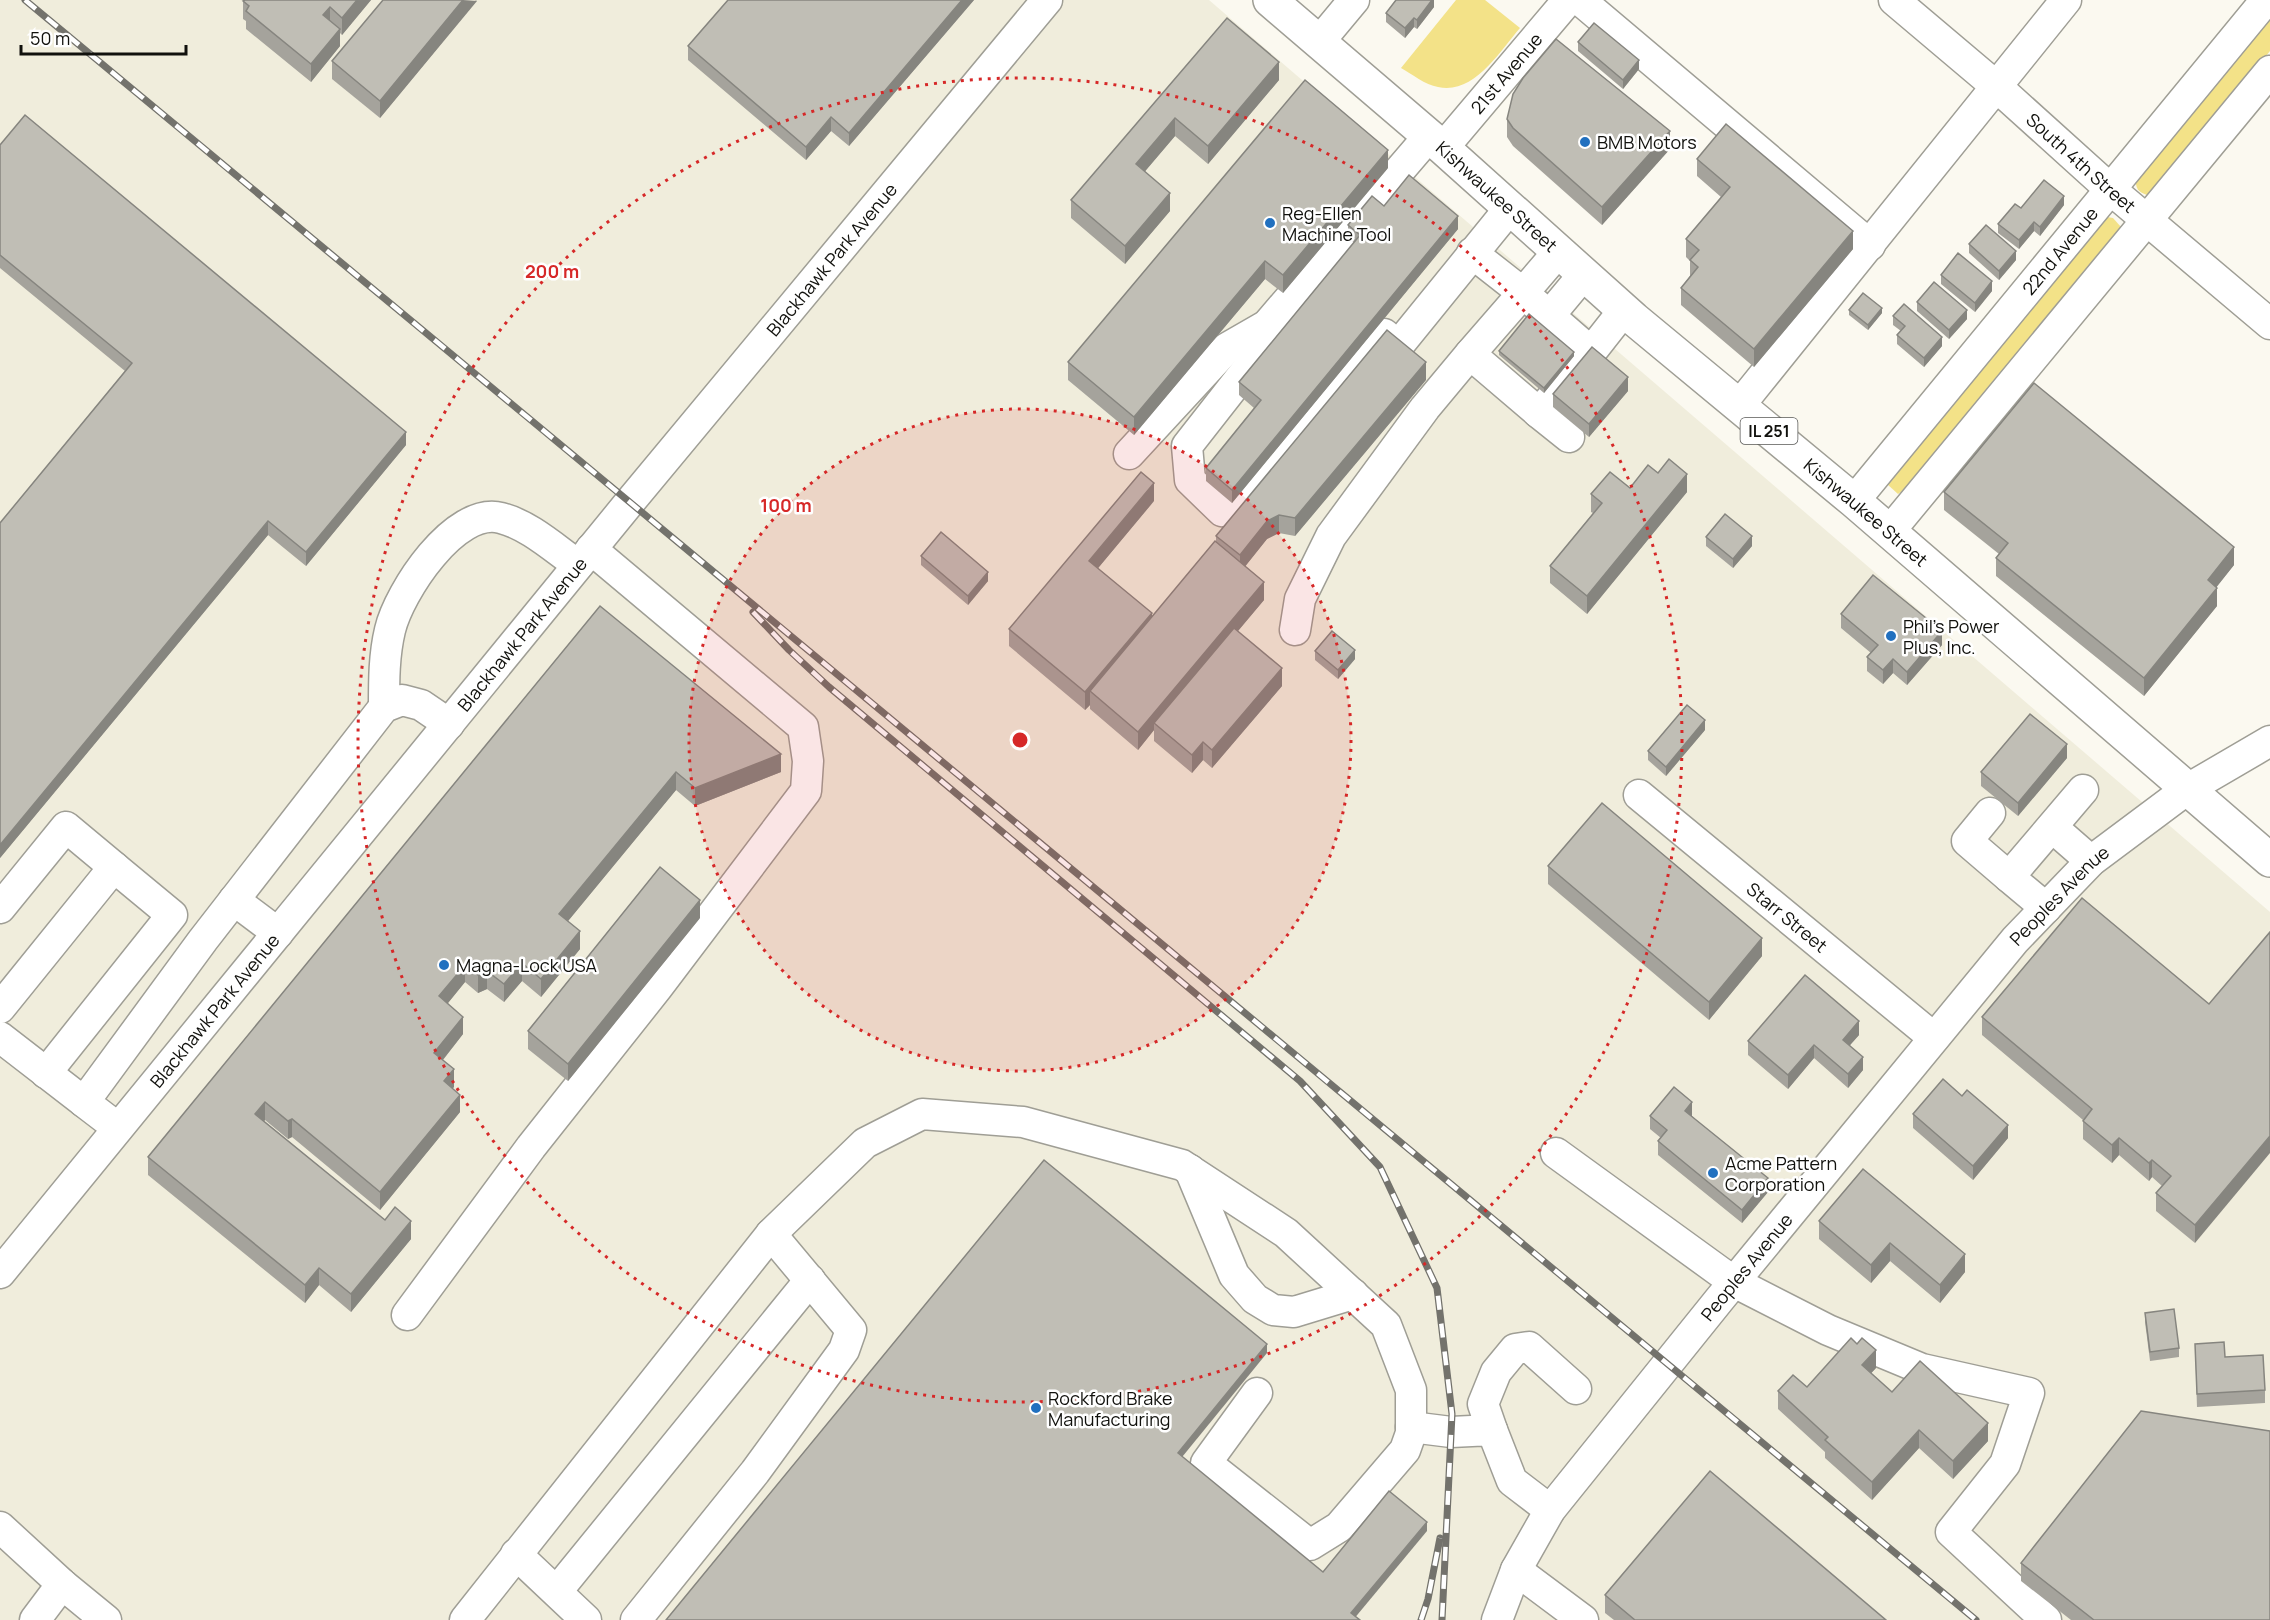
<svg xmlns="http://www.w3.org/2000/svg" width="2270" height="1620" font-family="Manrope,sans-serif">
  <style>
    .built { fill: #f0eddc }
    .green { fill: #f3e288 }
    .lines { fill: none; stroke-linecap: round; stroke-linejoin: round }
    .minor-casing { stroke: #9f9e95; stroke-width: 33 }
    .major-casing { stroke: #9f9e95; stroke-width: 36 }
    .minor { stroke: #fff; stroke-width: 30 }
    .major { stroke: #fff; stroke-width: 33 }
    .rail-casing { stroke: #73726c; stroke-width: 7 }
    .rail { stroke: #fff; stroke-width: 4.5; stroke-dasharray: 14; stroke-linecap: butt }
    .wall { fill: #a5a39c }
    .shaded-wall { fill: #86857f }
    .building { fill: #c0beb5; stroke: #86857f; stroke-width: 1.5 }
    .ring { fill: none; stroke: #d62828; stroke-width: 3; stroke-dasharray: 3 6 }
    .poi-dot { fill: #2170bf; stroke: #fff; stroke-width: 2 }
    .labels { text-anchor: middle; dominant-baseline: central; stroke-width: 5; stroke-linejoin: round; paint-order: stroke }
    .shield { fill: #fff; stroke: #585856; stroke-width: 1.5 }
    .shield-label { font-size: 16px; font-weight: bold; fill: #11110d }
    .street-label { font-size: 18px; fill: #11110d; stroke: #fff }
    .poi-label { font-size: 18px; fill: #11110d; stroke: #fff; text-anchor: start }
    .centre { fill: #d62828; stroke: #fff; stroke-width: 3 }
    .ring-label { font-size: 18px; text-anchor: middle; font-weight: bold; fill: #d62828; stroke: #fff; stroke-width: 5; stroke-linejoin: round; paint-order: stroke }
  </style>
  <rect width="100%" height="100%" fill="#fbf9f0"/>
  <polygon class="built" points="0,0 1209,0 2270,912 2270,1620 0,1620"/>
  <g class="green">
    <path d="M1456,0H1485L1520,28C1499,52 1474,95 1438,87C1425,85 1412,74 1401,68Z"/>
    <path d="M2270,14V51L2154,192L2147,195C2138,192 2135,188 2136,178Z"/>
    <polygon points="2107,217 2113,218 2121,227 2119,233 1909,486 1898,494 1887,484 1890,476"/>
  </g>
  <g class="lines">
    <g class="minor-casing">
      <g id="minor">
        <polyline points="1580,0 1870,245"/>
        <path id="s1" d="M1894,0L1997,87L2110,189L2270,324"/>
        <polyline points="1319,42 1354,0"/>
        <path id="s2" d="M1443,148L1568,0"/>
        <polyline points="1472,253 1523,293 1559,251"/>
        <polyline points="1549,316 1584,274"/>
        <polyline points="1267,325 1263,349 1187,446 1190,480 1222,511 1238,505 1384,334 1398,346 1510,208"/>
        <polyline points="1591,352 1523,293 1470,354 1539,413 1591,352 1624,310"/>
        <polyline points="1739,406 2066,0"/>
        <polyline points="1539,413 1569,437"/>
        <polyline points="1129,454 1227,348 1267,325 1429,136"/>
        <path id="s3" d="M1854,501L2266,0"/>
        <polyline points="1889,532 2270,71"/>
        <polyline points="1295,630 1300,599 1331,536 1425,408 1470,354"/>
        <path d="M384,707C384,680 384,655 390,630C399,592 455,506 501,518C529,525 555,549 578,565"/>
        <path id="s4" d="M1639,795L1934,1038"/>
        <polyline points="1990,813 1967,841 2009,877"/>
        <polyline points="2052,827 2091,861"/>
        <polyline points="234,900 278,933"/>
        <polyline points="0,908 66,827 114,867 0,1008"/>
        <polyline points="2046,908 2009,877 2083,790"/>
        <polyline points="0,1037 84,1102"/>
        <polyline points="46,1073 172,915 114,867"/>
        <polyline points="118,1128 84,1102 203,940 384,707 402,700 421,705 449,724"/>
        <polyline points="1556,1153 1734,1282 1828,1330 1922,1369 2029,1393 2005,1464 1951,1532 2046,1620"/>
        <polyline points="1190,1170 1234,1275 1255,1299 1273,1310 1294,1312 1353,1294"/>
        <path id="s5" d="M0,1273L629,503L1047,0"/>
        <polyline points="407,1315 531,1147 657,988 806,791 808,761 803,727 591,549"/>
        <polyline points="1411,1427 1451,1432 1492,1430 1512,1481 1550,1510"/>
        <polyline points="1492,1430 1483,1404 1496,1372 1515,1349 1529,1347 1576,1389"/>
        <polyline points="0,1527 62,1584 106,1620"/>
        <polyline points="516,1554 586,1620"/>
        <polyline points="1516,1570 1583,1620"/>
        <polyline points="557,1591 810,1280"/>
        <polyline points="35,1620 62,1584"/>
        <polyline points="465,1620 771,1234 865,1143 922,1114 1023,1122 1182,1165 1286,1233 1386,1325 1411,1390 1411,1433 1405,1450 1339,1527 1310,1545 1206,1463 1257,1393"/>
        <polyline points="636,1620 755,1472 844,1350 851,1330 771,1234"/>
        <path id="s6" d="M1497,1620L1516,1570L1550,1510L1719,1300L2015,940L2091,861L2186,790L2270,741"/>
      </g>
    </g>
    <g class="major-casing">
      <g id="major">
        <path id="s7" d="M1270,0L1443,148L1634,319L1854,501L2270,860"/>
      </g>
    </g>
    <use href="#minor" class="minor"/>
    <use href="#major" class="major"/>
    <g class="rail-casing">
      <g id="rail">
        <polyline points="25,0 1976,1620"/>
        <polyline points="753,612 789,650 829,687 1300,1081 1380,1167 1437,1288 1452,1414 1442,1620"/>
        <polyline points="1421,1620 1428,1599 1440,1538"/>
      </g>
    </g>
    <use href="#rail" class="rail"/>
  </g>
  <g class="wall">
    <polygon points="243,0 371,0 342,35 340,33 340,46 311,82 246,29 246,21 243,19"/>
    <polygon points="477,0 380,118 332,79 332,61"/>
    <polygon points="728,0 974,0 849,146 831,131 806,160 688,60 688,46"/>
    <polygon points="1434,0 1434,7 1417,29 1414,27 1405,38 1386,22 1386,13"/>
    <polygon points="1227,18 1279,80 1208,164 1175,136 1145,171 1170,211 1125,264 1071,218 1071,200"/>
    <polygon points="1578,42 1639,69 1623,89 1578,51"/>
    <polygon points="1507,119 1670,149 1602,225 1513,146 1507,137"/>
    <polygon points="0,145 406,445 306,566 268,535 0,858 0,523 125,371 0,268"/>
    <polygon points="1697,159 1853,249 1754,367 1681,305 1681,288 1690,276 1690,261 1686,257 1686,239 1721,197 1697,176"/>
    <polygon points="1388,168 1283,293 1265,279 1134,435 1068,380 1068,362"/>
    <polygon points="2064,205 2040,236 2034,231 2019,249 1998,233 1998,224 2021,208"/>
    <polygon points="1384,206 1458,229 1232,503 1206,481 1206,468 1254,408 1239,395 1239,382 1354,243 1348,238 1348,225"/>
    <polygon points="1969,244 2016,260 1999,280 1969,253"/>
    <polygon points="1941,275 1992,291 1975,312 1941,284"/>
    <polygon points="1917,302 1967,319 1949,339 1917,311"/>
    <polygon points="1849,310 1882,313 1868,330 1849,315"/>
    <polygon points="1893,316 1942,346 1924,367 1897,344 1897,335 1901,331 1893,325"/>
    <polygon points="1499,351 1574,356 1544,393 1499,355"/>
    <polygon points="1426,380 1295,536 1279,533 1267,539 1245,566 1264,600 1238,631 1282,686 1212,768 1203,760 1192,773 1154,741 1154,730 1138,750 1090,709 1090,705 1085,710 1009,646 1009,629 1154,501 1098,568 1152,617 1216,542 1216,536"/>
    <polygon points="1628,391 1589,437 1553,407 1553,394"/>
    <polygon points="1658,473 1687,492 1587,614 1550,583 1550,566 1593,513 1591,512 1591,494 1630,488"/>
    <polygon points="1944,492 2234,565 2216,587 2217,606 2144,696 1996,576 1996,558 1999,554 1944,510"/>
    <polygon points="1706,537 1752,546 1733,568 1706,546"/>
    <polygon points="921,556 988,581 968,605 921,565"/>
    <polygon points="600,606 781,772 695,806 676,790 568,921 580,949 541,997 522,981 504,1002 487,989 478,993 465,982 448,1003 463,1034 443,1060 454,1087 452,1088 460,1112 380,1210 292,1137 288,1139 265,1120 264,1121 385,1220 411,1239 351,1312 319,1285 305,1303 148,1175 148,1157"/>
    <polygon points="1841,614 1942,645 1907,685 1893,673 1883,684 1867,671 1867,657 1871,653 1841,628"/>
    <polygon points="1315,651 1355,659 1338,679 1315,660"/>
    <polygon points="1705,730 1666,776 1648,760 1648,751"/>
    <polygon points="2067,758 2018,816 1981,786 1981,772"/>
    <polygon points="1548,866 1762,956 1709,1020 1548,884"/>
    <polygon points="700,918 568,1081 528,1049 528,1031"/>
    <polygon points="2209,1004 2195,1243 2156,1211 2156,1193 2162,1186 2152,1177 2149,1181 2119,1155 2112,1163 2083,1139 2083,1120 1982,1035 1982,1017"/>
    <polygon points="1859,1035 1850,1045 1863,1070 1848,1088 1814,1058 1788,1089 1748,1055 1748,1041"/>
    <polygon points="1962,1096 2008,1138 1973,1180 1913,1128 1913,1114"/>
    <polygon points="1650,1116 1692,1116 1768,1192 1742,1223 1658,1155 1658,1141 1661,1138 1650,1129"/>
    <polygon points="1863,1169 1965,1272 1940,1303 1890,1261 1871,1283 1819,1239 1819,1221"/>
    <polygon points="2145,1313 2179,1348 2179,1357 2150,1361 2145,1322"/>
    <polygon points="2195,1344 2225,1357 2265,1390 2265,1403 2197,1407"/>
    <polygon points="1876,1368 1871,1373 1892,1392 1988,1441 1953,1479 1919,1448 1872,1500 1825,1458 1825,1452 1778,1409 1778,1391 1807,1387"/>
    <polygon points="2021,1563 2270,1620 2071,1620 2021,1581"/>
    <polygon points="1605,1595 1886,1620 1614,1620 1605,1613"/>
  </g>
  <g class="shaded-wall">
    <polygon points="357,0 371,0 342,35 342,18"/>
    <polygon points="463,0 477,1 380,118 380,101"/>
    <polygon points="962,0 974,0 849,146 849,133"/>
    <polygon points="1432,0 1434,0 1434,7 1417,29 1417,20"/>
    <polygon points="330,7 330,25 323,15"/>
    <polygon points="1414,18 1414,27 1405,38 1405,28"/>
    <polygon points="340,29 340,46 311,82 311,64"/>
    <polygon points="1639,60 1639,69 1623,89 1623,80"/>
    <polygon points="1279,62 1279,80 1208,164 1208,146"/>
    <polygon points="831,117 831,131 806,160 806,147"/>
    <polygon points="1175,118 1175,136 1136,182 1136,164"/>
    <polygon points="1670,131 1670,149 1602,225 1602,207"/>
    <polygon points="1388,150 1388,168 1283,293 1283,275"/>
    <polygon points="1170,193 1170,211 1125,264 1125,246"/>
    <polygon points="2064,196 2064,205 2040,236 2040,227"/>
    <polygon points="1458,216 1458,229 1232,503 1232,490"/>
    <polygon points="2034,222 2034,231 2019,249 2019,240"/>
    <polygon points="1853,231 1853,249 1754,367 1754,349"/>
    <polygon points="2016,251 2016,260 1999,280 1999,271"/>
    <polygon points="1265,261 1265,279 1134,435 1134,417"/>
    <polygon points="1992,281 1992,291 1975,312 1975,303"/>
    <polygon points="1882,308 1882,313 1868,330 1868,325"/>
    <polygon points="1967,310 1967,319 1949,339 1949,330"/>
    <polygon points="1942,337 1942,346 1924,367 1924,358"/>
    <polygon points="1574,352 1574,356 1544,393 1544,388"/>
    <polygon points="1426,362 1426,380 1295,536 1295,518"/>
    <polygon points="1628,377 1628,391 1589,437 1589,424"/>
    <polygon points="406,432 406,445 306,566 306,552"/>
    <polygon points="1687,474 1687,492 1587,614 1587,596"/>
    <polygon points="1154,483 1154,501 1089,579 1089,561"/>
    <polygon points="1279,515 1279,533 1267,539 1240,573 1240,555 1267,521"/>
    <polygon points="268,521 268,535 0,858 0,845"/>
    <polygon points="1752,536 1752,546 1733,568 1733,559"/>
    <polygon points="2234,547 2234,565 2208,598 2208,580"/>
    <polygon points="988,572 988,581 968,605 968,596"/>
    <polygon points="1264,582 1264,600 1158,726 1154,723 1154,730 1138,750 1138,732"/>
    <polygon points="2217,588 2217,606 2144,696 2144,678"/>
    <polygon points="1152,613 1152,631 1090,691 1090,705 1085,710 1085,692"/>
    <polygon points="1942,631 1942,645 1907,685 1907,672"/>
    <polygon points="1355,650 1355,659 1338,679 1338,670"/>
    <polygon points="1893,659 1893,673 1883,684 1883,670"/>
    <polygon points="1282,668 1282,686 1212,768 1212,750"/>
    <polygon points="1705,720 1705,730 1666,776 1666,767"/>
    <polygon points="1203,742 1203,760 1192,773 1192,755"/>
    <polygon points="2067,744 2067,758 2018,816 2018,803"/>
    <polygon points="781,754 781,772 695,806 695,788"/>
    <polygon points="676,772 676,790 559,932 559,914"/>
    <polygon points="700,900 700,918 568,1081 568,1064"/>
    <polygon points="580,931 580,949 541,997 541,979"/>
    <polygon points="1762,938 1762,956 1709,1020 1709,1002"/>
    <polygon points="522,963 522,981 504,1002 504,984"/>
    <polygon points="465,965 465,982 439,1014 439,996"/>
    <polygon points="487,971 487,989 478,993 478,975"/>
    <polygon points="463,1017 463,1034 434,1071 434,1053"/>
    <polygon points="1859,1021 1859,1035 1843,1053 1843,1040"/>
    <polygon points="1814,1045 1814,1058 1788,1089 1788,1075"/>
    <polygon points="1863,1057 1863,1070 1848,1088 1848,1074"/>
    <polygon points="454,1069 454,1087 444,1099 444,1081"/>
    <polygon points="460,1095 460,1112 380,1210 380,1192"/>
    <polygon points="265,1102 265,1120 255,1132 255,1114"/>
    <polygon points="1692,1102 1692,1116 1685,1124 1685,1111"/>
    <polygon points="292,1119 292,1137 288,1139 288,1121"/>
    <polygon points="2008,1125 2008,1138 1973,1180 1973,1166"/>
    <polygon points="2270,1136 2270,1153 2195,1243 2195,1225"/>
    <polygon points="2119,1138 2119,1155 2112,1163 2112,1145"/>
    <polygon points="2152,1160 2152,1177 2149,1181 2149,1163"/>
    <polygon points="1768,1178 1768,1192 1742,1223 1742,1210"/>
    <polygon points="411,1221 411,1239 351,1312 351,1294"/>
    <polygon points="1890,1243 1890,1261 1871,1283 1871,1265"/>
    <polygon points="1965,1254 1965,1272 1940,1303 1940,1285"/>
    <polygon points="319,1268 319,1285 305,1303 305,1285"/>
    <polygon points="1267,1344 1267,1353 1178,1462 1178,1453"/>
    <polygon points="1876,1350 1876,1368 1862,1383 1862,1365"/>
    <polygon points="1988,1423 1988,1441 1953,1479 1953,1461"/>
    <polygon points="1919,1430 1919,1448 1872,1500 1872,1482"/>
    <polygon points="1427,1522 1427,1531 1353,1620 1351,1613"/>
  </g>
  <g class="building">
    <polygon points="245,0 357,0 342,18 330,7 323,15 340,29 311,64 246,11 249,6 243,1"/>
    <polygon points="383,0 463,0 380,101 332,61"/>
    <polygon points="728,0 962,0 849,133 831,117 806,147 688,46"/>
    <polygon points="1396,0 1432,0 1417,20 1414,18 1405,28 1386,13"/>
    <polygon points="1227,18 1279,62 1208,146 1175,118 1136,164 1170,193 1125,246 1071,200"/>
    <polygon points="1594,23 1639,60 1623,80 1578,42"/>
    <polygon points="1556,39 1670,131 1602,207 1513,128 1507,119 1513,94 1523,78"/>
    <polygon points="1305,80 1388,150 1283,275 1265,261 1134,417 1068,362"/>
    <polygon points="25,115 406,432 306,552 268,521 0,845 0,523 132,363 0,255 0,145"/>
    <polygon points="1726,124 1853,231 1754,349 1681,288 1698,267 1690,260 1699,250 1686,239 1730,187 1697,159"/>
    <polygon points="1409,175 1458,216 1232,490 1206,468 1261,400 1239,382 1360,235 1348,225 1372,196 1384,206"/>
    <polygon points="2044,180 2064,196 2040,227 2034,222 2019,240 1998,224 2015,204 2021,208"/>
    <polygon points="1986,225 2016,251 1999,271 1969,244"/>
    <polygon points="1958,253 1992,281 1975,303 1941,275"/>
    <polygon points="1934,282 1967,310 1949,330 1917,302"/>
    <polygon points="1863,293 1882,308 1868,325 1849,310"/>
    <polygon points="1904,304 1942,337 1924,358 1897,335 1905,326 1893,316"/>
    <polygon points="1529,314 1574,352 1544,388 1499,351"/>
    <polygon points="1387,330 1426,362 1295,518 1279,515 1267,521 1240,555 1216,536"/>
    <polygon points="1592,347 1628,377 1589,424 1553,394"/>
    <polygon points="2034,383 2234,547 2208,580 2217,588 2144,678 1996,558 2008,543 1944,492"/>
    <polygon points="1669,459 1687,474 1587,596 1550,566 1602,503 1591,494 1610,472 1630,488 1648,465 1658,473"/>
    <polygon points="1141,472 1154,483 1089,561 1152,613 1085,692 1009,629"/>
    <polygon points="1725,514 1752,536 1733,559 1706,537"/>
    <polygon points="941,532 988,572 968,596 921,556"/>
    <polygon points="1215,541 1264,582 1138,732 1090,691"/>
    <polygon points="1873,575 1942,631 1907,672 1893,659 1883,670 1867,657 1878,645 1841,614"/>
    <polygon points="600,606 781,754 695,788 676,772 559,914 580,931 541,979 522,963 504,984 487,971 478,975 465,965 439,996 463,1017 434,1053 454,1069 444,1081 460,1095 380,1192 292,1119 288,1121 265,1102 255,1114 385,1220 395,1207 411,1221 351,1294 319,1268 305,1285 148,1157"/>
    <polygon points="1234,628 1282,668 1212,750 1203,742 1192,755 1154,723"/>
    <polygon points="1332,631 1355,650 1338,670 1315,651"/>
    <polygon points="1687,705 1705,720 1666,767 1648,751"/>
    <polygon points="2030,714 2067,744 2018,803 1981,772"/>
    <polygon points="1602,803 1762,938 1709,1002 1548,866"/>
    <polygon points="660,867 700,900 568,1064 528,1031"/>
    <polygon points="2082,898 2209,1004 2270,932 2270,1136 2195,1225 2156,1193 2171,1176 2152,1160 2149,1163 2119,1138 2112,1145 2083,1121 2092,1109 1982,1017"/>
    <polygon points="1805,975 1859,1021 1843,1040 1863,1057 1848,1074 1814,1045 1788,1075 1748,1041"/>
    <polygon points="1943,1079 1962,1096 1967,1090 2008,1125 1973,1166 1913,1114"/>
    <polygon points="1674,1087 1692,1102 1685,1111 1768,1178 1742,1210 1658,1141 1667,1130 1650,1116"/>
    <polygon points="1044,1160 1267,1344 1178,1453 1323,1572 1389,1491 1427,1522 1351,1613 1360,1620 666,1620"/>
    <polygon points="1863,1169 1965,1254 1940,1285 1890,1243 1871,1265 1819,1221"/>
    <polygon points="2174,1309 2179,1348 2150,1352 2145,1313"/>
    <polygon points="1851,1338 1857,1344 1862,1338 1876,1350 1862,1365 1892,1392 1920,1361 1988,1423 1953,1461 1919,1430 1872,1482 1825,1440 1828,1437 1778,1391 1793,1375 1807,1387"/>
    <polygon points="2224,1342 2225,1357 2263,1355 2265,1390 2197,1394 2195,1344"/>
    <polygon points="2141,1411 2270,1431 2270,1620 2094,1620 2021,1563"/>
    <polygon points="1710,1471 1886,1620 1635,1620 1605,1595"/>
  </g>
  <circle cx="1020" cy="740" r="331" fill="#d62828" fill-opacity=".12"/>
  <g class="ring">
    <circle cx="1020" cy="740" r="331"/>
    <circle cx="1020" cy="740" r="662"/>
  </g>
  <g class="poi-dot">
    <circle cx="1585" cy="142" r="6"/>
    <circle cx="1270" cy="223" r="6"/>
    <circle cx="1891" cy="636" r="6"/>
    <circle cx="444" cy="965" r="6"/>
    <circle cx="1713" cy="1173" r="6"/>
    <circle cx="1036" cy="1408" r="6"/>
  </g>
  <g class="labels">
    <rect class="shield" x="1740.5" y="418" width="57" height="26" rx="4.5"/>
    <g class="shield-label">
      <text x="1769" y="431">IL 251</text>
    </g>
    <g class="street-label">
      <text stroke="none"><textPath href="#s2" startOffset="98">21st Avenue</textPath></text>
      <text stroke="none"><textPath href="#s1" startOffset="248">South 4th Street</textPath></text>
      <text stroke="none"><textPath href="#s7" startOffset="300">Kishwaukee Street</textPath></text>
      <text stroke="none"><textPath href="#s3" startOffset="324">22nd Avenue</textPath></text>
      <text stroke="none"><textPath href="#s5" startOffset="1311">Blackhawk Park Avenue</textPath></text>
      <text stroke="none"><textPath href="#s7" startOffset="786">Kishwaukee Street</textPath></text>
      <text stroke="none"><textPath href="#s5" startOffset="825">Blackhawk Park Avenue</textPath></text>
      <text stroke="none"><textPath href="#s6" startOffset="921">Peoples Avenue</textPath></text>
      <text stroke="none"><textPath href="#s4" startOffset="192">Starr Street</textPath></text>
      <text stroke="none"><textPath href="#s5" startOffset="339">Blackhawk Park Avenue</textPath></text>
      <text stroke="none"><textPath href="#s6" startOffset="435">Peoples Avenue</textPath></text>
    </g>
    <g class="poi-label">
      <text x="1597" y="142">BMB Motors</text>
      <text x="1282" y="213">Reg-Ellen<tspan x="1282" dy="21">Machine Tool</tspan></text>
      <text x="1903" y="626">Phil's Power<tspan x="1903" dy="21">Plus, Inc.</tspan></text>
      <text x="456" y="965">Magna-Lock USA</text>
      <text x="1725" y="1163">Acme Pattern<tspan x="1725" dy="21">Corporation</tspan></text>
      <text x="1048" y="1398">Rockford Brake<tspan x="1048" dy="21">Manufacturing</tspan></text>
    </g>
  </g>
  <circle cx="1020" cy="740" r="9" class="centre"/>
  <g class="ring-label">
    <text x="552" y="278">200 m</text>
    <text x="786" y="512">100 m</text>
  </g>
  <path d="M21 45v9h165v-9" fill="none" stroke="#11110d" stroke-width="3"/>
  <text x="30" y="45" font-size="18" fill="#11110d" stroke="#ffffff" stroke-width="4.5" paint-order="stroke">50 m</text>
</svg>
